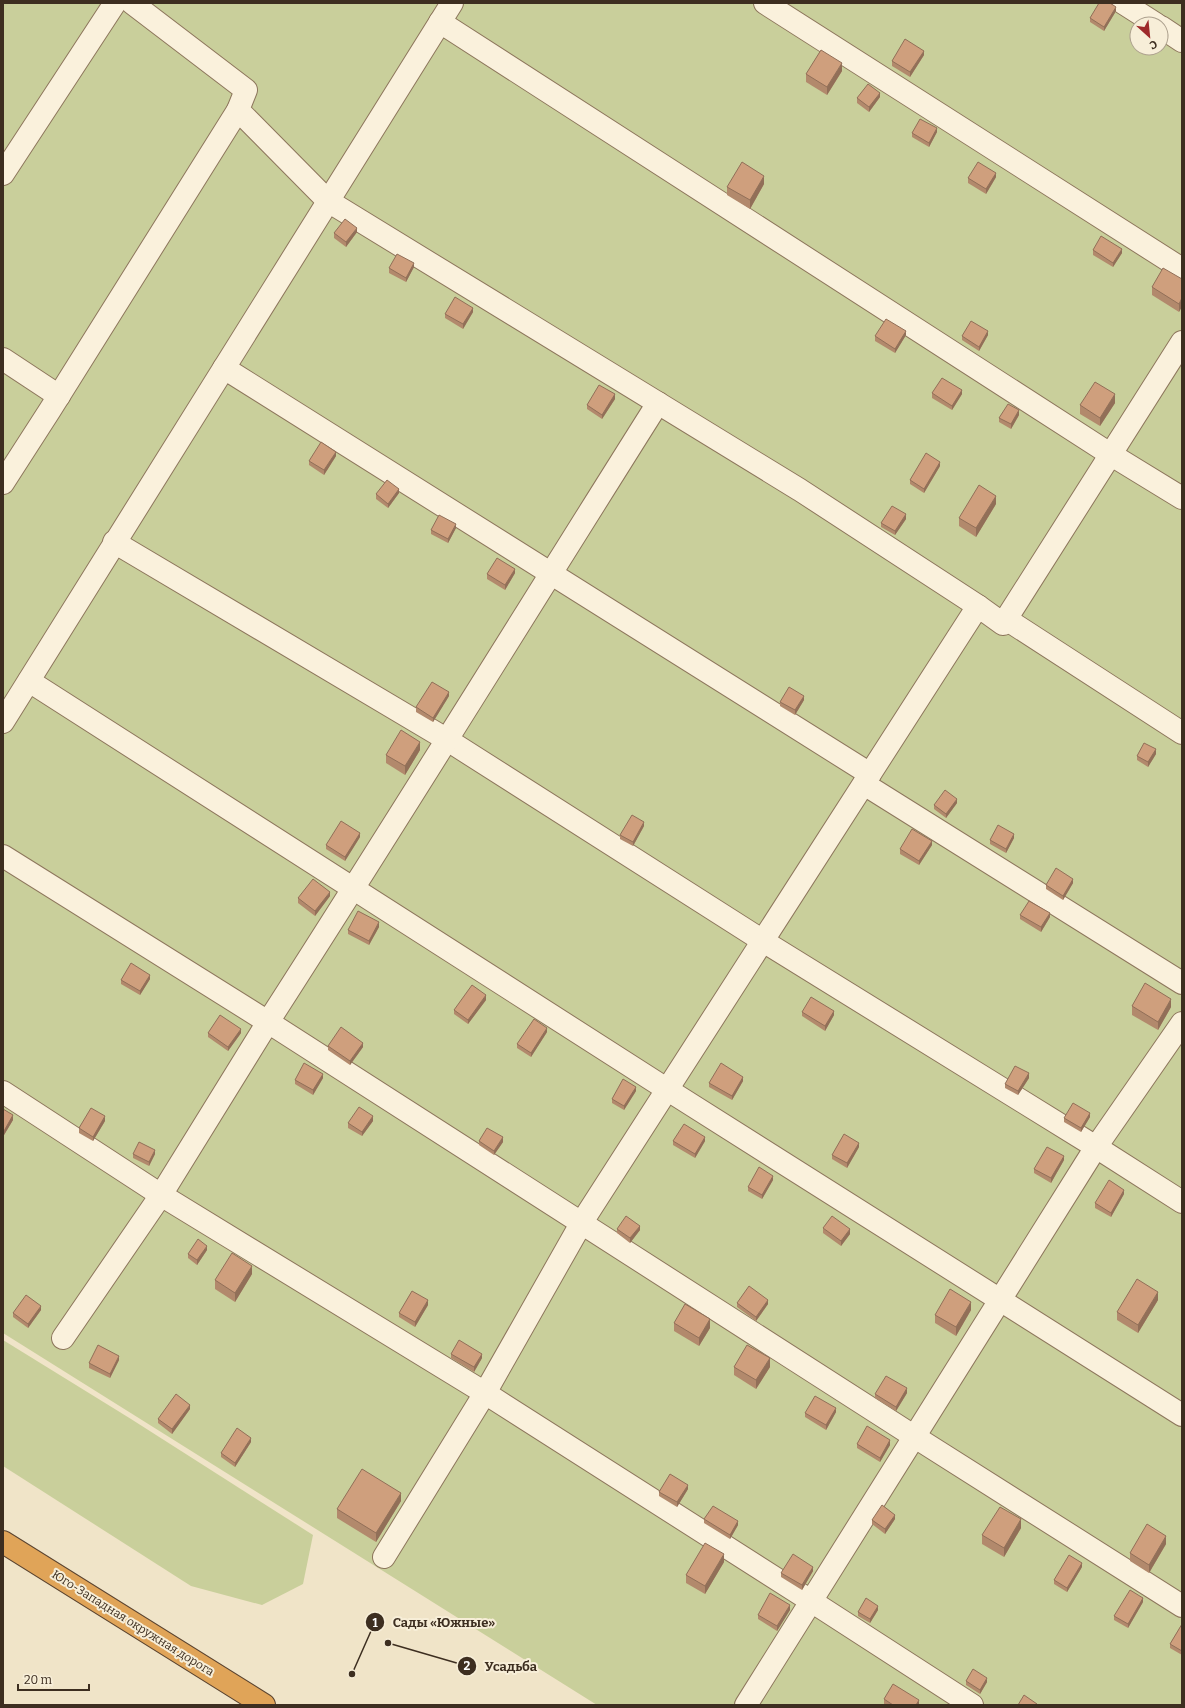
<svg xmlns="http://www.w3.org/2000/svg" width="1185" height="1708" font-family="Bitter,serif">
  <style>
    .green { fill: #c9cf9b; fill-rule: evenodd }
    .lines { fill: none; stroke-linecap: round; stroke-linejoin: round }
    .minor-casing { stroke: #8d765c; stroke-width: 24 }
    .highway-casing { stroke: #5b4430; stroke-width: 24 }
    .minor { stroke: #faf1dc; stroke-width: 22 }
    .highway { stroke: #e0a458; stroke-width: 22 }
    .wall { fill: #b2896c }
    .shaded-wall { fill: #916f58 }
    .building { fill: #cf9f7d; stroke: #916f58 }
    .labels { text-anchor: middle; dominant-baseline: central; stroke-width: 4; stroke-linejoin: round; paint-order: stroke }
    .street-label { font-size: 12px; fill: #3d2e20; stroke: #f7eed8 }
    .leader { fill: none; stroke: #3d2e20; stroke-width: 1.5 }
    .callout-dot { fill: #3d2e20; stroke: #f7eed8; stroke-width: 1.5 }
    .mark-label { font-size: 12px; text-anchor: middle; font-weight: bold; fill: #fff }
    .callout-label { font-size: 13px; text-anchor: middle; font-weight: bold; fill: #3d2e20; stroke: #f7eed8; stroke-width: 4; stroke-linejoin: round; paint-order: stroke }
  </style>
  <rect width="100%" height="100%" fill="#f0e4c8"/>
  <g class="green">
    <path d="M3,3H1182V1705H597L3,1333ZM1137,24H1161V48H1137Z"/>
    <polygon points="3,1340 131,1419 313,1535 303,1584 262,1605 191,1586 3,1466"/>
  </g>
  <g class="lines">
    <g class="minor-casing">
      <g id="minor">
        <polyline points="132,3 246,90 238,110 328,201 800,490 978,606"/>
        <polyline points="765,3 1182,269"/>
        <polyline points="1123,3 1156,24"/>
        <polyline points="440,22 1110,454 1182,498"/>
        <polyline points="1161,27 1182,41"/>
        <polyline points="3,174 115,3"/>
        <polyline points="3,359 59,396"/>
        <polyline points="224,368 870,774"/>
        <polyline points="3,483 50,410 238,110"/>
        <polyline points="114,542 446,739 763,941 1096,1147 1182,1202"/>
        <polyline points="1006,619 1182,733"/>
        <polyline points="29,681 668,1090 1182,1415"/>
        <polyline points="3,722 452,3"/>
        <polyline points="864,784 1182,983"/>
        <path d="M3,856L268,1022C400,817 528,609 658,403"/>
        <polyline points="3,1092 161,1195 485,1393 811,1601 972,1705"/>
        <polyline points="63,1338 161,1195 268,1022 915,1437 1182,1606"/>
        <polyline points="384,1557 485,1393 582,1222 978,606 1003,624 1182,342"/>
        <polyline points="746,1705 1096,1147 1182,1023"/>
      </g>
    </g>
    <g class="highway-casing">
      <polyline id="highway" points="3,1542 264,1705"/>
    </g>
    <use href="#minor" class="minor"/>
    <use href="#highway" class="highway"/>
  </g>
  <g class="wall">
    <polygon points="1116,11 1104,31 1090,22 1090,18"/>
    <polygon points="924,55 910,77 892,66 892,61"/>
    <polygon points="842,71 827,95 806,82 806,74"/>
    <polygon points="880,97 869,112 857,103 857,98"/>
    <polygon points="937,132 929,147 912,137 912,133"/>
    <polygon points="996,177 986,194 968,183 968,178"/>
    <polygon points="764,184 750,209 727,195 727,187"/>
    <polygon points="357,232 346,247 334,238 334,233"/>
    <polygon points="1093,250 1122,253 1113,267 1093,255"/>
    <polygon points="414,267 406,282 389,273 389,268"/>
    <polygon points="1182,279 1179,312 1152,295 1152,287"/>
    <polygon points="473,312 463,329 445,318 445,314"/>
    <polygon points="906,335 895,353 875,341 875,336"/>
    <polygon points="988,335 979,351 962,340 962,336"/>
    <polygon points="932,393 962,394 952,410 932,398"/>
    <polygon points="615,399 602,419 587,409 587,405"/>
    <polygon points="1115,403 1100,426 1080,414 1080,405"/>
    <polygon points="1019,415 1011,429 999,422 999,418"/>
    <polygon points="336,456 324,475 309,465 309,461"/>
    <polygon points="940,466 924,493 910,484 910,480"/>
    <polygon points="399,493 388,508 376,499 376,494"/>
    <polygon points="996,504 976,537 959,526 959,518"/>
    <polygon points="906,519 895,535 881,527 881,523"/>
    <polygon points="456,528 448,543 431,534 431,530"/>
    <polygon points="515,573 505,590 487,579 487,574"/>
    <polygon points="449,696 433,722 416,712 416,707"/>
    <polygon points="804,700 795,715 780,706 780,702"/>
    <polygon points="420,750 405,775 386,763 386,755"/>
    <polygon points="1156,754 1148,767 1137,760 1137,756"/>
    <polygon points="957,803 946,818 934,809 934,805"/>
    <polygon points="644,826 633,846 620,839 620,835"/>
    <polygon points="360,837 345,861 326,849 326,845"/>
    <polygon points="1014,838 1006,853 990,844 990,840"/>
    <polygon points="932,845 919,865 900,854 900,849"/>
    <polygon points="1073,883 1063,900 1046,889 1046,885"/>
    <polygon points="330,896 315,916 298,903 298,898"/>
    <polygon points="1020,915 1050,917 1041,932 1020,919"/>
    <polygon points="379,927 369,945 348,934 348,930"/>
    <polygon points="150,979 140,995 121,984 121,980"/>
    <polygon points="486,1000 468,1024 454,1014 454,1010"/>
    <polygon points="1132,1006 1171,1007 1158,1030 1132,1015"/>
    <polygon points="802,1012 834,1015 825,1031 802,1016"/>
    <polygon points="547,1032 531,1057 517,1048 517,1044"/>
    <polygon points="208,1033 241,1033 228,1051 208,1037"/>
    <polygon points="328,1046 363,1047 350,1065 328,1050"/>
    <polygon points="323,1078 313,1095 295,1084 295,1080"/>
    <polygon points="1029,1078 1018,1095 1005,1088 1005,1084"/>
    <polygon points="743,1081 732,1100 709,1087 709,1083"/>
    <polygon points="636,1091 624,1110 612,1103 612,1099"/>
    <polygon points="3,1109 13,1120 4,1135 3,1135"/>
    <polygon points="1090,1117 1081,1132 1064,1122 1064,1118"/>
    <polygon points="105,1121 93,1141 79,1133 79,1128"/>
    <polygon points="373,1121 362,1136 348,1128 348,1123"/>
    <polygon points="479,1141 503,1142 494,1155 479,1145"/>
    <polygon points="673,1141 705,1141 695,1158 673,1145"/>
    <polygon points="859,1147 847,1168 832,1159 832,1155"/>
    <polygon points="133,1154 155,1154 149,1166 133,1158"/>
    <polygon points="1064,1160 1051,1183 1034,1173 1034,1169"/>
    <polygon points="773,1180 762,1199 748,1191 748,1187"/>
    <polygon points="1124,1194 1111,1217 1095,1208 1095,1203"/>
    <polygon points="823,1228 850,1234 841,1246 823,1233"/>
    <polygon points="617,1229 640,1230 630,1243 617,1233"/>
    <polygon points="207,1250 197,1265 188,1258 188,1254"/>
    <polygon points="252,1274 235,1302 215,1289 215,1280"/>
    <polygon points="1158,1300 1138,1333 1117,1320 1117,1312"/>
    <polygon points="737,1303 768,1304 756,1321 737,1307"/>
    <polygon points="428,1305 415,1327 399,1317 399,1313"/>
    <polygon points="41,1310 28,1328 13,1317 13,1313"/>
    <polygon points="971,1310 956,1336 935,1323 935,1315"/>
    <polygon points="674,1323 710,1328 699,1346 674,1331"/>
    <polygon points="451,1354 482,1358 474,1372 451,1358"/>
    <polygon points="119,1360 110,1378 89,1368 89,1363"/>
    <polygon points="734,1367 770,1367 756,1389 734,1375"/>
    <polygon points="907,1393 896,1411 875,1398 875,1394"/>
    <polygon points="190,1409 172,1434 158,1423 158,1419"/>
    <polygon points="836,1412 826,1430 805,1417 805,1413"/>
    <polygon points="251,1442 235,1467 221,1457 221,1453"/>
    <polygon points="857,1444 890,1445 880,1462 857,1448"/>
    <polygon points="688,1489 677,1507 659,1496 659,1492"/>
    <polygon points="401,1501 376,1542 337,1518 337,1509"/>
    <polygon points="704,1519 738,1525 730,1539 704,1523"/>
    <polygon points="895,1519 885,1534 872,1524 872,1520"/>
    <polygon points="1021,1528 1004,1557 982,1544 982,1535"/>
    <polygon points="1166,1544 1149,1573 1130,1561 1130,1553"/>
    <polygon points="724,1562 705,1594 686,1583 686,1575"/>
    <polygon points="1082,1567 1067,1592 1054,1584 1054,1580"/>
    <polygon points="813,1571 802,1590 781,1577 781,1573"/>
    <polygon points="1143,1602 1128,1628 1114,1620 1114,1616"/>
    <polygon points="790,1610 777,1631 758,1619 758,1615"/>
    <polygon points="878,1610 870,1623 858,1616 858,1612"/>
    <polygon points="1182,1624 1182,1655 1170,1648 1170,1644"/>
    <polygon points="966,1681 987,1682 980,1694 966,1685"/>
    <polygon points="884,1699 919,1704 919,1705 886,1705 884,1704"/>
  </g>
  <g class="shaded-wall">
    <polygon points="1116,7 1116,11 1104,31 1104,27"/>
    <polygon points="924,51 924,55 910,77 910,72"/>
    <polygon points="842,63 842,71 827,95 827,87"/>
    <polygon points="880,93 880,97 869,112 869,107"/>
    <polygon points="937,128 937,132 929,147 929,143"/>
    <polygon points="996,173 996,177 986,194 986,189"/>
    <polygon points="764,176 764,184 750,209 750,200"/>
    <polygon points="357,228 357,232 346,247 346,242"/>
    <polygon points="1122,249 1122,253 1113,267 1113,263"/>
    <polygon points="414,263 414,267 406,282 406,278"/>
    <polygon points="1182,298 1182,307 1179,312 1179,304"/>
    <polygon points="473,308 473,312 463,329 463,324"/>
    <polygon points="906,331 906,335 895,353 895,349"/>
    <polygon points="988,331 988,335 979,351 979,347"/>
    <polygon points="962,390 962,394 952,410 952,406"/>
    <polygon points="615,394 615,399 602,419 602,415"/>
    <polygon points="1115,394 1115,403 1100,426 1100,418"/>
    <polygon points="1019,410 1019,415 1011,429 1011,424"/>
    <polygon points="336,452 336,456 324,475 324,470"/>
    <polygon points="940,462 940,466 924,493 924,489"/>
    <polygon points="399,489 399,493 388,508 388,504"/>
    <polygon points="996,496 996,504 976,537 976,528"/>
    <polygon points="906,514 906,519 895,535 895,531"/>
    <polygon points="456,524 456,528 448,543 448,539"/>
    <polygon points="515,569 515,573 505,590 505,585"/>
    <polygon points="449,692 449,696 433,722 433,718"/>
    <polygon points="804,696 804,700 795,715 795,710"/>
    <polygon points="420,742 420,750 405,775 405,766"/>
    <polygon points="1156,749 1156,754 1148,767 1148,762"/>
    <polygon points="957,799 957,803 946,818 946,814"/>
    <polygon points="644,822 644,826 633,846 633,842"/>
    <polygon points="360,833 360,837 345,861 345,857"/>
    <polygon points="1014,834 1014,838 1006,853 1006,849"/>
    <polygon points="932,841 932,845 919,865 919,861"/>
    <polygon points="1073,879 1073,883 1063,900 1063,896"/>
    <polygon points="330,892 330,896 315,916 315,911"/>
    <polygon points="1050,913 1050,917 1041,932 1041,927"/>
    <polygon points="379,922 379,927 369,945 369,941"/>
    <polygon points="150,975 150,979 140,995 140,991"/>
    <polygon points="486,995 486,1000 468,1024 468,1020"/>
    <polygon points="1171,999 1171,1007 1158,1030 1158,1022"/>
    <polygon points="834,1011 834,1015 825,1031 825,1026"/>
    <polygon points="547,1028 547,1032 531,1057 531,1053"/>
    <polygon points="241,1029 241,1033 228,1051 228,1047"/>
    <polygon points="363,1043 363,1047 350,1065 350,1061"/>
    <polygon points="1029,1073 1029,1078 1018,1095 1018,1091"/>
    <polygon points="323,1074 323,1078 313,1095 313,1090"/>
    <polygon points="743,1077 743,1081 732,1100 732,1096"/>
    <polygon points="636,1087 636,1091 624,1110 624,1106"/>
    <polygon points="1090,1113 1090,1117 1081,1132 1081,1128"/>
    <polygon points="13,1115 13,1120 4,1135 4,1131"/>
    <polygon points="105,1116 105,1121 93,1141 93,1137"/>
    <polygon points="373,1116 373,1121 362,1136 362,1132"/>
    <polygon points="503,1137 503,1142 494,1155 494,1151"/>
    <polygon points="705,1137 705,1141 695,1158 695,1154"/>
    <polygon points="859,1143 859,1147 847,1168 847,1163"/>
    <polygon points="155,1150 155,1154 149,1166 149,1162"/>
    <polygon points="1064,1156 1064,1160 1051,1183 1051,1178"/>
    <polygon points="773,1176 773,1180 762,1199 762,1195"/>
    <polygon points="1124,1190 1124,1194 1111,1217 1111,1213"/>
    <polygon points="640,1226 640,1230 630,1243 630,1238"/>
    <polygon points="850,1229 850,1234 841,1246 841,1241"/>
    <polygon points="207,1246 207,1250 197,1265 197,1260"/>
    <polygon points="252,1266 252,1274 235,1302 235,1293"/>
    <polygon points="1158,1292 1158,1300 1138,1333 1138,1325"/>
    <polygon points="428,1300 428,1305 415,1327 415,1322"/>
    <polygon points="768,1300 768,1304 756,1321 756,1317"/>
    <polygon points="971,1302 971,1310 956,1336 956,1327"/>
    <polygon points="41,1306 41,1310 28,1328 28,1324"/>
    <polygon points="710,1319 710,1328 699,1346 699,1338"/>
    <polygon points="482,1354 482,1358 474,1372 474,1367"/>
    <polygon points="119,1356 119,1360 110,1378 110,1374"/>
    <polygon points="770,1358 770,1367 756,1389 756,1380"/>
    <polygon points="907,1388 907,1393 896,1411 896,1407"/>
    <polygon points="190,1405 190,1409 172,1434 172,1429"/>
    <polygon points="836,1408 836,1412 826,1430 826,1425"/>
    <polygon points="251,1438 251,1442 235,1467 235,1463"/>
    <polygon points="890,1440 890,1445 880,1462 880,1458"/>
    <polygon points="688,1485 688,1489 677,1507 677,1502"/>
    <polygon points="401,1493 401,1501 376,1542 376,1533"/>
    <polygon points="895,1515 895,1519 885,1534 885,1529"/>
    <polygon points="1021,1519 1021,1528 1004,1557 1004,1548"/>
    <polygon points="738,1521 738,1525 730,1539 730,1535"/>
    <polygon points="1166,1536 1166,1544 1149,1573 1149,1565"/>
    <polygon points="724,1554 724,1562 705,1594 705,1586"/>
    <polygon points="1082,1563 1082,1567 1067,1592 1067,1588"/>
    <polygon points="813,1567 813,1571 802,1590 802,1585"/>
    <polygon points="1143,1598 1143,1602 1128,1628 1128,1624"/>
    <polygon points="790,1605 790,1610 777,1631 777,1626"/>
    <polygon points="878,1606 878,1610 870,1623 870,1619"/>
    <polygon points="987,1678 987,1682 980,1694 980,1690"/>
    <polygon points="919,1700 919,1705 916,1705"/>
  </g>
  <g class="building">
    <polygon points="1099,3 1110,3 1116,7 1104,27 1090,18"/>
    <polygon points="905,39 924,51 910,72 892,61"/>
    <polygon points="821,50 842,63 827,87 806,74"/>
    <polygon points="868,84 880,93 869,107 857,98"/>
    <polygon points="920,119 937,128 929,143 912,133"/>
    <polygon points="742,162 764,176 750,200 727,187"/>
    <polygon points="978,162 996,173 986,189 968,178"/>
    <polygon points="345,219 357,228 346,242 334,233"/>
    <polygon points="1101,236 1122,249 1113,263 1093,250"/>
    <polygon points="397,254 414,263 406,278 389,268"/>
    <polygon points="1163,268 1182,279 1182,298 1179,304 1152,287"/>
    <polygon points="455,297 473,308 463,324 445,314"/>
    <polygon points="886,319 906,331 895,349 875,336"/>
    <polygon points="971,321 988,331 979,347 962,336"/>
    <polygon points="942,378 962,390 952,406 932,393"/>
    <polygon points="1095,382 1115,394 1100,418 1080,405"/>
    <polygon points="599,385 615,394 602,415 587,405"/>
    <polygon points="1008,404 1019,410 1011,424 999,418"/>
    <polygon points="321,442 336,452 324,470 309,461"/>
    <polygon points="926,453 940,462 924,489 910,480"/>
    <polygon points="387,480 399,489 388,504 376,494"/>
    <polygon points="979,485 996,496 976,528 959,518"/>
    <polygon points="892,506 906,514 895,531 881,523"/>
    <polygon points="439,515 456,524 448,539 431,530"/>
    <polygon points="497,558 515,569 505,585 487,574"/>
    <polygon points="432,682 449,692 433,718 416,707"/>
    <polygon points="789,687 804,696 795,710 780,702"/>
    <polygon points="401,730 420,742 405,766 386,755"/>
    <polygon points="1144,743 1156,749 1148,762 1137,756"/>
    <polygon points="945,790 957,799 946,814 934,805"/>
    <polygon points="632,815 644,822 633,842 620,835"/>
    <polygon points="341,821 360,833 345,857 326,845"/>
    <polygon points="998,825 1014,834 1006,849 990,840"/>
    <polygon points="912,829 932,841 919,861 900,849"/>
    <polygon points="1056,868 1073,879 1063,896 1046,885"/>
    <polygon points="313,879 330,892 315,911 298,898"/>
    <polygon points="1029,901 1050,913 1041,927 1020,915"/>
    <polygon points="358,911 379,922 369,941 348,930"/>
    <polygon points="131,963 150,975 140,991 121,980"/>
    <polygon points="1145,983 1171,999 1158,1022 1132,1006"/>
    <polygon points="472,985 486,995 468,1020 454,1010"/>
    <polygon points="811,997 834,1011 825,1026 802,1012"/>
    <polygon points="220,1015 241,1029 228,1047 208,1033"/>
    <polygon points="534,1019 547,1028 531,1053 517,1044"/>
    <polygon points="341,1027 363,1043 350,1061 328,1046"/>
    <polygon points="304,1063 323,1074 313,1090 295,1080"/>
    <polygon points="721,1063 743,1077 732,1096 709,1083"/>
    <polygon points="1015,1066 1029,1073 1018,1091 1005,1084"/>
    <polygon points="623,1079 636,1087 624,1106 612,1099"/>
    <polygon points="1073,1103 1090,1113 1081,1128 1064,1118"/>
    <polygon points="359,1107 373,1116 362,1132 348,1123"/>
    <polygon points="91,1108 105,1116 93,1137 79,1128"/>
    <polygon points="3,1109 13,1115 4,1131 3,1130"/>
    <polygon points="684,1124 705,1137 695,1154 673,1141"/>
    <polygon points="487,1128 503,1137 494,1151 479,1141"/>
    <polygon points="844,1134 859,1143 847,1163 832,1155"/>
    <polygon points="139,1142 155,1150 149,1162 133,1154"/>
    <polygon points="1047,1147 1064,1156 1051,1178 1034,1169"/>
    <polygon points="759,1167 773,1176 762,1195 748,1187"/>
    <polygon points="1109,1180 1124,1190 1111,1213 1095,1203"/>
    <polygon points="626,1216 640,1226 630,1238 617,1229"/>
    <polygon points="832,1216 850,1229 841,1241 823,1228"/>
    <polygon points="198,1239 207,1246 197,1260 188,1254"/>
    <polygon points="232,1253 252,1266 235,1293 215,1280"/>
    <polygon points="1137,1279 1158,1292 1138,1325 1117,1312"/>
    <polygon points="749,1286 768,1300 756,1317 737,1303"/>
    <polygon points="950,1289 971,1302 956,1327 935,1315"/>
    <polygon points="412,1291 428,1300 415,1322 399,1313"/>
    <polygon points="26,1295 41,1306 28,1324 13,1313"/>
    <polygon points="685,1304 710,1319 699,1338 674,1323"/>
    <polygon points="459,1340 482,1354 474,1367 451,1354"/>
    <polygon points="98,1345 119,1356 110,1374 89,1363"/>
    <polygon points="747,1345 770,1358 756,1380 734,1367"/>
    <polygon points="886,1376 907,1388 896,1407 875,1394"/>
    <polygon points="176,1394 190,1405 172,1429 158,1419"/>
    <polygon points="815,1396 836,1408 826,1425 805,1413"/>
    <polygon points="867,1426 890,1440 880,1458 857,1444"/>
    <polygon points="237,1428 251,1438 235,1463 221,1453"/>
    <polygon points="362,1469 401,1493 376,1533 337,1509"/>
    <polygon points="670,1474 688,1485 677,1502 659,1492"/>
    <polygon points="882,1505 895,1515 885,1529 872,1520"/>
    <polygon points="713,1506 738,1521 730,1535 704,1519"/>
    <polygon points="1000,1507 1021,1519 1004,1548 982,1535"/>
    <polygon points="1147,1524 1166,1536 1149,1565 1130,1553"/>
    <polygon points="705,1543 724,1554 705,1586 686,1575"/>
    <polygon points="793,1554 813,1567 802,1585 781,1573"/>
    <polygon points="1069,1555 1082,1563 1067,1588 1054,1580"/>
    <polygon points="1130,1590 1143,1598 1128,1624 1114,1616"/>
    <polygon points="770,1593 790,1605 777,1626 758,1615"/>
    <polygon points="866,1598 878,1606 870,1619 858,1612"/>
    <polygon points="1182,1624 1182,1651 1170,1644"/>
    <polygon points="973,1669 987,1678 980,1690 966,1681"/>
    <polygon points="893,1684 919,1700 916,1705 893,1705 884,1699"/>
    <polygon points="1024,1695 1037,1704 1037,1705 1018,1705"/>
  </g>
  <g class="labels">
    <g class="street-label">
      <text transform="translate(133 1623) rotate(32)">Юго-Западная окружная дорога</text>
    </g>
  </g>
  <path class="leader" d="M352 1674L375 1622M388 1643L467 1666"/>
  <g class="callout-dot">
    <circle cx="352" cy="1674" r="4"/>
    <circle cx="388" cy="1643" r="4"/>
    <circle cx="375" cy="1622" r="10"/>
    <circle cx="467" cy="1666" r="10"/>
  </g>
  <g class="mark-label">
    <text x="375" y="1627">1</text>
    <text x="467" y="1670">2</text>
  </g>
  <g class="callout-label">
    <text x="444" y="1627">Сады «Южные»</text>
    <text x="511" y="1671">Усадьба</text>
  </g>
  <rect width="1185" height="1708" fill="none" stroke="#3d2e20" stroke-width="8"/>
  <g transform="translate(1149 36) rotate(153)"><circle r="19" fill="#f7eed8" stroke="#ada18e"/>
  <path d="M0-3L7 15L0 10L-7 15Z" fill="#9e2a2b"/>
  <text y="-6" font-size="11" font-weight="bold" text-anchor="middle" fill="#3d2e20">С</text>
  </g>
  <path d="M18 1684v6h71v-6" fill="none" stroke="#3d2e20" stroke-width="2"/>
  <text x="24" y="1684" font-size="12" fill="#3d2e20" stroke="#f7eed8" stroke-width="3" paint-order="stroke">20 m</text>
</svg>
